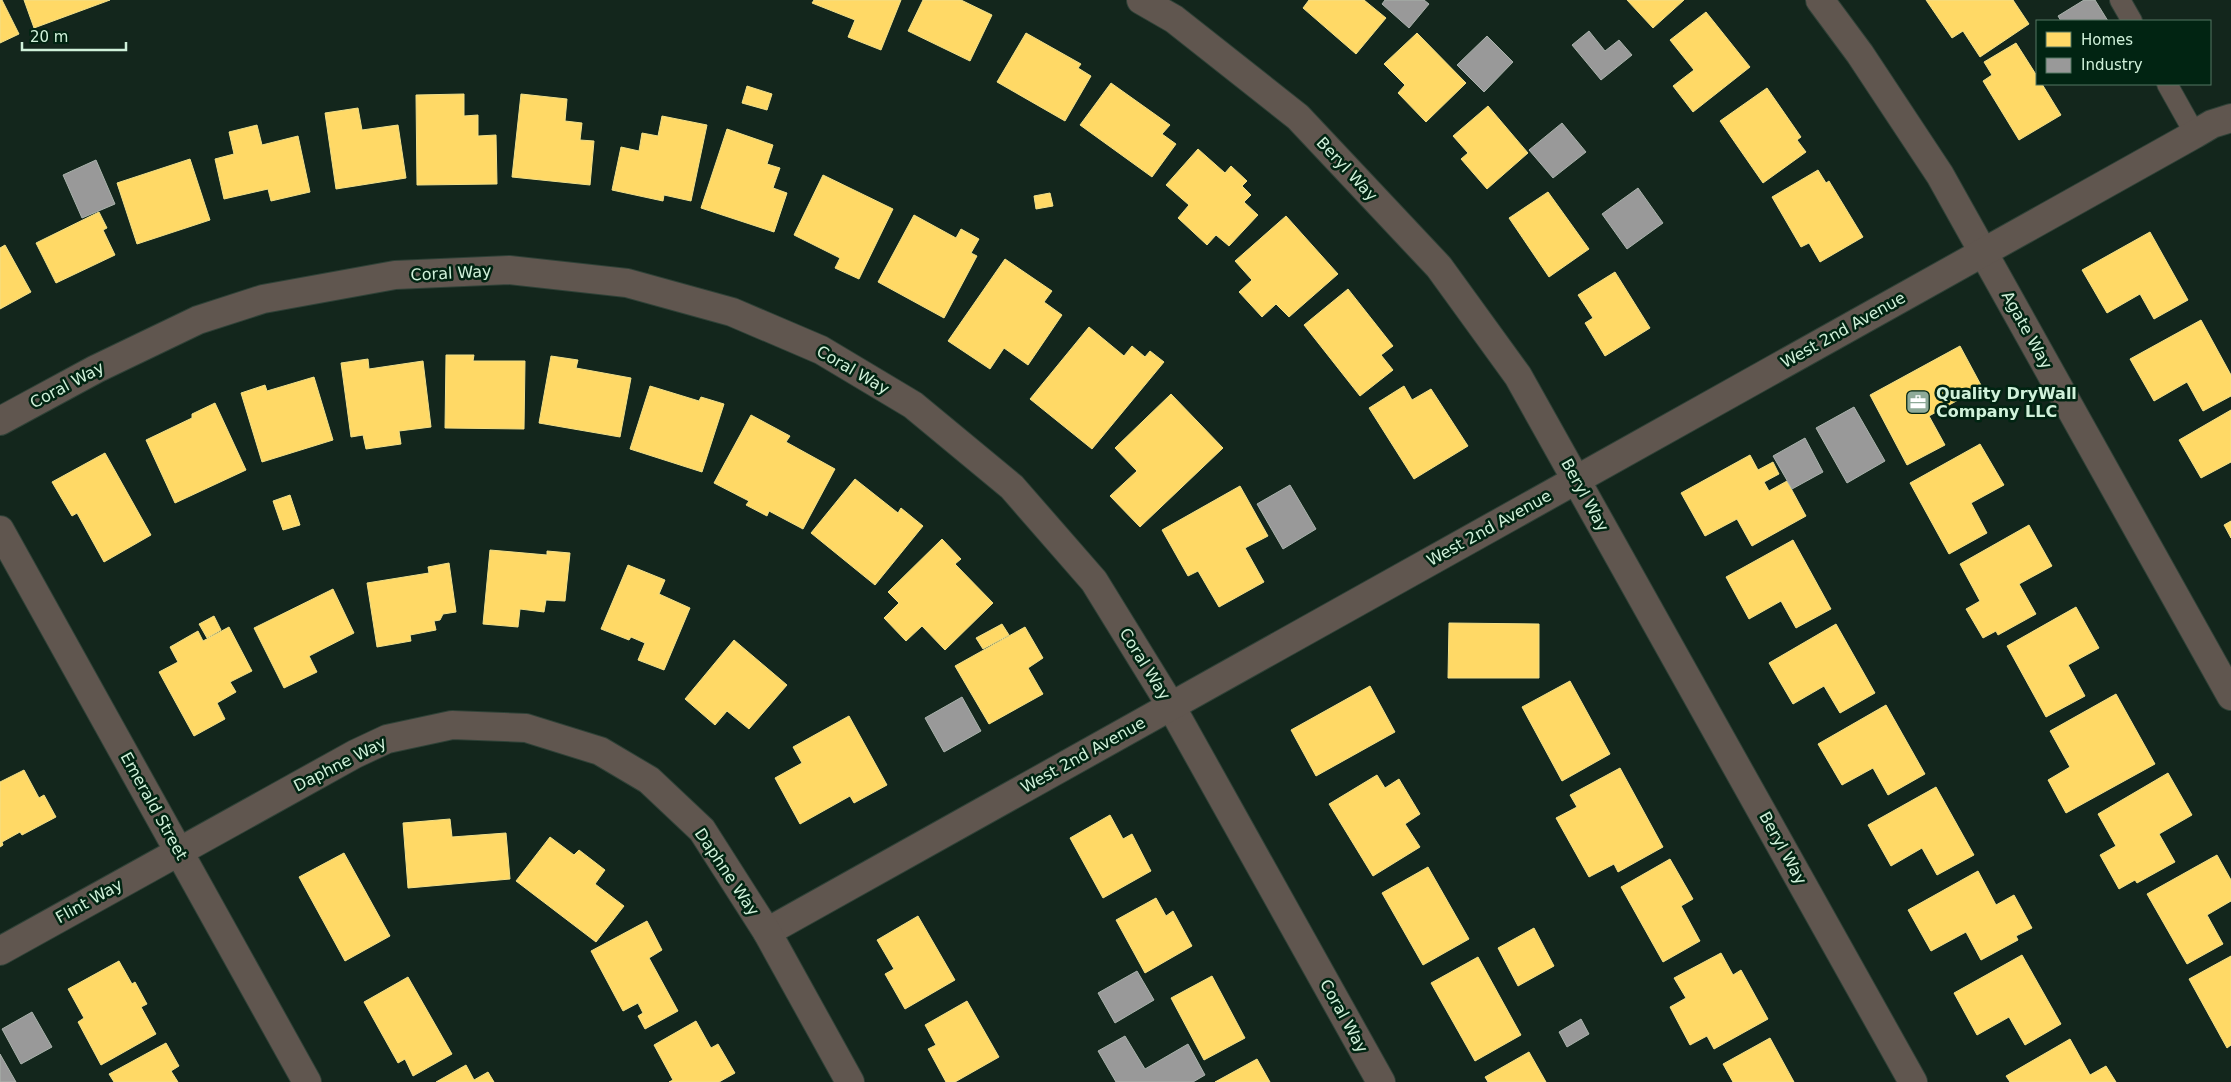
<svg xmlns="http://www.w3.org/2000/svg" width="2231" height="1082" font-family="'DejaVu Sans',sans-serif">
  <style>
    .homes { fill: #ffd966; stroke: #f1e089 }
    .industry { fill: #999; stroke: #aab3ac }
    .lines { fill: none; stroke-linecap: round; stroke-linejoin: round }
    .service-casing { stroke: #2f4137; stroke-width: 22 }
    .minor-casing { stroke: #2f4137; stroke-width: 30 }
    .service { stroke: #60564f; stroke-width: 20 }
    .minor { stroke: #60564f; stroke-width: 28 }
    .labels { text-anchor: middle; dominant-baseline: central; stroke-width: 5; stroke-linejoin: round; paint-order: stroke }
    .street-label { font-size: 16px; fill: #d0f1da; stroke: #012412 }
    .poi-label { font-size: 16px; font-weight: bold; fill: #d0f1da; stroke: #012412; text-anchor: start }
  </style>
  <rect width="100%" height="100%" fill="#13261c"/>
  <g class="homes">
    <polygon points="0,0 2,0 19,34 0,43"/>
    <polygon points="24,0 110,0 34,28"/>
    <polygon points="814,0 901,0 881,50 848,37 855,20 812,3"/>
    <polygon points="923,0 961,0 992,15 970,61 908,31"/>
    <polygon points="1309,0 1364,0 1386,18 1356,54 1303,8"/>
    <polygon points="1627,0 1684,0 1653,28"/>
    <polygon points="1926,0 2013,0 2029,24 1980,57 1963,31 1952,38"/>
    <polygon points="1706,12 1750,67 1693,112 1673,86 1694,70 1670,40"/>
    <polygon points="1026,33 1081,64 1078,68 1091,76 1065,121 997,82"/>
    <polygon points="1417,33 1466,83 1426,122 1398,93 1405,85 1384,64"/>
    <polygon points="2016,43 2037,76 2037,84 2042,84 2061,115 2019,140 1983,81 1992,75 1984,62"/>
    <polygon points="1111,83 1170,125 1162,134 1176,144 1152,177 1080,125"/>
    <polygon points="747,86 772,94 767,110 742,103"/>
    <polygon points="1767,88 1801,137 1797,140 1806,152 1763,183 1720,121"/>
    <polygon points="464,94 464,116 478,115 478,136 496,135 497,184 417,185 416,95"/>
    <polygon points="521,94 567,99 565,121 582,123 580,140 594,141 590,185 512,177"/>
    <polygon points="1488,106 1528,153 1487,189 1461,159 1468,153 1453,136"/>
    <polygon points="358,108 362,130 398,125 406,178 336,189 325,113"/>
    <polygon points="662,116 707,125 691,201 664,195 663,201 612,190 621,147 639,151 642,133 658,136"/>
    <polygon points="257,125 262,145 298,136 310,192 271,201 268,189 224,199 215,159 234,154 229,132"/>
    <polygon points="727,129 773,145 767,164 780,168 773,188 787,193 774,232 701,208"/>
    <polygon points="1198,149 1225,173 1231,166 1247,181 1242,186 1251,195 1244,202 1258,215 1229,246 1216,235 1207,245 1178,218 1189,205 1166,185"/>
    <polygon points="190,159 210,220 137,244 117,183"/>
    <polygon points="1818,170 1826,183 1829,181 1863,237 1820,262 1809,243 1801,247 1772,197"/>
    <polygon points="823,175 893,209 859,279 835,268 840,258 794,235"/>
    <polygon points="1548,192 1589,249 1549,277 1509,218"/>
    <polygon points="1050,193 1053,206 1036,209 1034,196"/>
    <polygon points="99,212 107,228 103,230 115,255 56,283 36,243"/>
    <polygon points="914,215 956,238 961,229 979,239 971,253 977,256 944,318 878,282"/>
    <polygon points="1286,216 1338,274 1289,317 1276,304 1262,317 1239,292 1252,280 1235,261"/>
    <polygon points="2150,232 2188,300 2154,319 2140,294 2107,313 2082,270"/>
    <polygon points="5,245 31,292 0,309 0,248"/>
    <polygon points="1005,259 1052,291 1044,302 1062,315 1028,365 1004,348 990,369 948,341"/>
    <polygon points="1615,272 1650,328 1605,356 1585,323 1593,318 1578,295"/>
    <polygon points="1348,289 1393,346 1381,355 1393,370 1360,396 1304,325"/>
    <polygon points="2201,320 2231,375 2231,396 2203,411 2187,382 2154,401 2130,359"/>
    <polygon points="1089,327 1124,356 1132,346 1145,357 1150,351 1164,362 1092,449 1030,399"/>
    <polygon points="1960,346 1982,387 1929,416 1945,445 1907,465 1870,395"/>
    <polygon points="446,355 474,355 473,361 525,361 524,429 445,428"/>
    <polygon points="551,356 578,360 576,368 631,378 620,437 539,423"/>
    <polygon points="368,359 369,369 423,361 431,427 399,431 401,444 366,449 363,435 351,437 341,363"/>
    <polygon points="314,377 333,440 262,462 241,393 265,385 267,391"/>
    <polygon points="650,386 699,401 701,397 724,404 702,472 630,449"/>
    <polygon points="1404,386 1412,400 1431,389 1468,446 1414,479 1369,408"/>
    <polygon points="1171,394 1223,448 1140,527 1110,496 1137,471 1115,448"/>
    <polygon points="215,403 246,470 175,503 146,440 192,418 192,414"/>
    <polygon points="2231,410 2231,462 2201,478 2179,440"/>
    <polygon points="751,415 790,436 786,442 835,469 803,529 769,511 767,516 746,505 749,501 714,483"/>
    <polygon points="1980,444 2004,485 1971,503 1987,533 1949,554 1910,483"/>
    <polygon points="105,453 151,535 104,562 77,513 72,516 52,482"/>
    <polygon points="1750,455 1758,470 1773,462 1779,474 1764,482 1769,491 1787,481 1806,516 1752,546 1737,519 1705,536 1681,493"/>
    <polygon points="855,479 898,513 901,508 923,526 875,585 811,533"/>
    <polygon points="1240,486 1268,536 1245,548 1264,582 1219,607 1198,571 1188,576 1162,530"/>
    <polygon points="290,495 300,525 283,530 273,501"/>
    <polygon points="2231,521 2231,538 2224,525"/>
    <polygon points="2029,525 2052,566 2019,584 2036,614 1998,635 1996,631 1983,638 1966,609 1980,601 1960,564"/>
    <polygon points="942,539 961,559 955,564 993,603 945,650 922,626 906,641 884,618 899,603 888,592"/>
    <polygon points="1793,540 1831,609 1796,628 1781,601 1749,619 1726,577"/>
    <polygon points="490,550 547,555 547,551 570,553 565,601 546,600 544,612 520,609 518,627 483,624"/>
    <polygon points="449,563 456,612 443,614 440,620 434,621 436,630 410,635 411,641 377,647 367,583 429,573 428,567"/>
    <polygon points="628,565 665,580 659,594 690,608 664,670 638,660 645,643 631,637 629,640 601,629"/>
    <polygon points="333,589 354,633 309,656 317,672 284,688 254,628"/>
    <polygon points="2076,607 2099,648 2068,665 2085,696 2046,717 2007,646"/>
    <polygon points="214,616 221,630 207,638 199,624"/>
    <polygon points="1449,623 1539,624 1539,678 1448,678"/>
    <polygon points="1002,624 1009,635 983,649 976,638"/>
    <polygon points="1836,624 1875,693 1840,713 1824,686 1793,704 1769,663"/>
    <polygon points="229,627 252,671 230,682 236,692 217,703 225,719 194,736 159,672 178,662 170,647 198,631 203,641"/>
    <polygon points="1025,627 1043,658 1028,668 1043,694 989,724 955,666"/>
    <polygon points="734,640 787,685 749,729 727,711 715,725 685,699"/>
    <polygon points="1570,681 1610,754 1562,781 1522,707"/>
    <polygon points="1370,686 1395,732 1316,776 1291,730"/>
    <polygon points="2116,694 2155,764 2066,813 2048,780 2070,767 2050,731"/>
    <polygon points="1886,705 1925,774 1888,795 1873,768 1842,785 1818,744"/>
    <polygon points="849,716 887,785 854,803 850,796 800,824 775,778 802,763 793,747"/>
    <polygon points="1620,768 1663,847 1618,872 1614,864 1589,877 1556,818 1577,807 1570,795"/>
    <polygon points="24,770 39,798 44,795 56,817 22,835 20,832 2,842 3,845 0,847 0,782"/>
    <polygon points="2168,773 2192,815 2159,834 2175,862 2137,883 2135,880 2119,889 2100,855 2116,846 2098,814"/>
    <polygon points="1377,775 1385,788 1399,779 1420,814 1405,824 1420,847 1373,876 1329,804"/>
    <polygon points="1936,787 1974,855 1937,875 1922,848 1891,866 1868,825"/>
    <polygon points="1110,815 1123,839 1132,834 1151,871 1103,898 1070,838"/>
    <polygon points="450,819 452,837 506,833 510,879 408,888 403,823"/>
    <polygon points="550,837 574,855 579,850 605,870 595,884 624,906 596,942 516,881"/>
    <polygon points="344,853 390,936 345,961 299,877"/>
    <polygon points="2217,855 2231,880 2231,901 2207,915 2223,944 2187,964 2147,894"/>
    <polygon points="1670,859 1693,899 1681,906 1700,941 1663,962 1621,887"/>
    <polygon points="1428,867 1469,939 1423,965 1382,893"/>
    <polygon points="1978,871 1996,905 2014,895 2032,928 2016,936 2018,940 1981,960 1966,932 1931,951 1908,910"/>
    <polygon points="1156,898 1166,916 1173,911 1192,946 1145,973 1116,920"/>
    <polygon points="918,916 955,980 905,1009 885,974 894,969 877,940"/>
    <polygon points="647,921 662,950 649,958 678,1011 645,1029 638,1016 643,1013 638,1003 623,1011 591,951"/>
    <polygon points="1534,928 1554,966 1518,986 1498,948"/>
    <polygon points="1721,953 1733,975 1741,970 1768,1019 1714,1049 1707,1036 1690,1045 1670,1007 1686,998 1674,978"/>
    <polygon points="2022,955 2061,1024 2025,1045 2009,1017 1977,1035 1954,993"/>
    <polygon points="2231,956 2231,1045 2227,1048 2189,979"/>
    <polygon points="1478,957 1521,1035 1475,1061 1431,983"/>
    <polygon points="119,961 132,984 135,982 147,1004 141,1007 156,1034 101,1065 78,1022 84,1018 68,989"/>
    <polygon points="1212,976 1245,1038 1204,1060 1171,998"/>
    <polygon points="408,977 452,1054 413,1076 405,1059 398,1063 364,1002"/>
    <polygon points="967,1001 999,1057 955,1082 946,1082 928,1049 936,1045 925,1025"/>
    <polygon points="696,1021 711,1048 718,1044 735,1073 719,1082 669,1082 673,1080 654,1045"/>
    <polygon points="1770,1038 1794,1082 1733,1082 1723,1064"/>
    <polygon points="2070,1039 2090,1075 2106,1066 2116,1082 2010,1082 2006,1076"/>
    <polygon points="166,1043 179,1066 171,1071 178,1082 114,1082 109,1074"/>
    <polygon points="1529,1052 1546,1082 1488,1082 1485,1077"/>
    <polygon points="1257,1059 1270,1082 1215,1082"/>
    <polygon points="466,1065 474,1080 488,1072 494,1082 436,1082"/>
  </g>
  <g class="industry">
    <polygon points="1385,0 1424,0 1429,4 1409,28 1382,4"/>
    <polygon points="2084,0 2095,0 2108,21 2061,21 2058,16"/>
    <polygon points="1589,31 1605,51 1619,40 1632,55 1601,80 1572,45"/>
    <polygon points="1487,36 1513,62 1484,92 1457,65"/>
    <polygon points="1562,123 1586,152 1553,178 1529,150"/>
    <polygon points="96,160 115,204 82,218 63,175"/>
    <polygon points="1638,188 1663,223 1627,249 1602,214"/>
    <polygon points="1854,407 1885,461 1847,483 1816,428"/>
    <polygon points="1805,438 1823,472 1792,489 1773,456"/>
    <polygon points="1290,485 1316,529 1283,549 1257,504"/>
    <polygon points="962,697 981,731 944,752 925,718"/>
    <polygon points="1137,971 1154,1000 1115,1023 1098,993"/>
    <polygon points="32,1012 52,1047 21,1064 2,1029"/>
    <polygon points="1581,1019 1589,1034 1567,1047 1559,1032"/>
    <polygon points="1125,1036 1145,1069 1188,1044 1205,1075 1193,1082 1116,1082 1098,1051"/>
    <polygon points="0,1054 16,1082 0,1082"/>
  </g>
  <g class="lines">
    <g class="service-casing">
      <g id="service">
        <polyline points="2120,0 2132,21"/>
        <polyline points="2167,84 2195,134"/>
      </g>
    </g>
    <g class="minor-casing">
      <g id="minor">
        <polyline points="1141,0 1174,19 1298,117 1439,267 1518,376 1913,1082"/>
        <polyline points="1820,0 1860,54 1940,175 2231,696"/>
        <polyline points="0,421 96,369 198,320 263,299 395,275 509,270 627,283 732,312 821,350 913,405 1012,487 1094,581 1171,706 1381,1082"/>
        <polyline points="0,530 307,1082"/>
        <polyline points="767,932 2195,134 2212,124 2231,118"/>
        <polyline points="0,951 355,754 387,739 452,725 526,728 600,751 649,780 702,830 767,932 850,1082"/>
      </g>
    </g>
    <use href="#service" class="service"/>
    <use href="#minor" class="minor"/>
  </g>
  <defs>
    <g id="office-square" transform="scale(1.25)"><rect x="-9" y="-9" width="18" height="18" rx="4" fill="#8eaa98" stroke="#012412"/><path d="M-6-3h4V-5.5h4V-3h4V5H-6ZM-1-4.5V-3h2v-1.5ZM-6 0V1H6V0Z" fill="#fff"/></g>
  </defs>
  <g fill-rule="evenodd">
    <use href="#office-square" x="1918" y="402"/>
  </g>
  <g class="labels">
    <g class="street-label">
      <text transform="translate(1347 169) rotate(47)">Beryl Way</text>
      <text transform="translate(451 273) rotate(-3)">Coral Way</text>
      <text transform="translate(1843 330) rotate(-29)">West 2nd Avenue</text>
      <text transform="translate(2027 330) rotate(61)">Agate Way</text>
      <text transform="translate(853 370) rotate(30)">Coral Way</text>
      <text transform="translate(67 385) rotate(-28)">Coral Way</text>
      <text transform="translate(1585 495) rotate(61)">Beryl Way</text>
      <text transform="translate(1489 528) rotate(-29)">West 2nd Avenue</text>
      <text transform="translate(1145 664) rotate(58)">Coral Way</text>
      <text transform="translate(1083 755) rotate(-29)">West 2nd Avenue</text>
      <text transform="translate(340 764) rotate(-27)">Daphne Way</text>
      <text transform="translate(154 806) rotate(61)">Emerald Street</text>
      <text transform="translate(1783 848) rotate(61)">Beryl Way</text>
      <text transform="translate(727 872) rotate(56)">Daphne Way</text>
      <text transform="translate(89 901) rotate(-29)">Flint Way</text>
      <text transform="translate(1344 1016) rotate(61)">Coral Way</text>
    </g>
    <g class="poi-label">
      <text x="1936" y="393">Quality DryWall<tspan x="1936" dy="18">Company LLC</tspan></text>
    </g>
  </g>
  <rect x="2036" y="20" width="175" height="65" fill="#012412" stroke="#547662"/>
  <rect x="2046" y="32" width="25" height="15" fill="#ffd966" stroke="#547662"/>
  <text x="2081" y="45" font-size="15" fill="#d0f1da">Homes</text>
  <rect x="2046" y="58" width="25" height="15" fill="#999999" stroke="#547662"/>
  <text x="2081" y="70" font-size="15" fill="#d0f1da">Industry</text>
  <path d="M22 42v8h104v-8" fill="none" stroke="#d0f1da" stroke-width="2.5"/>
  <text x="30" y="42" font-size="15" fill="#d0f1da" stroke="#012412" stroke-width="4" paint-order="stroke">20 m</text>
</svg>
